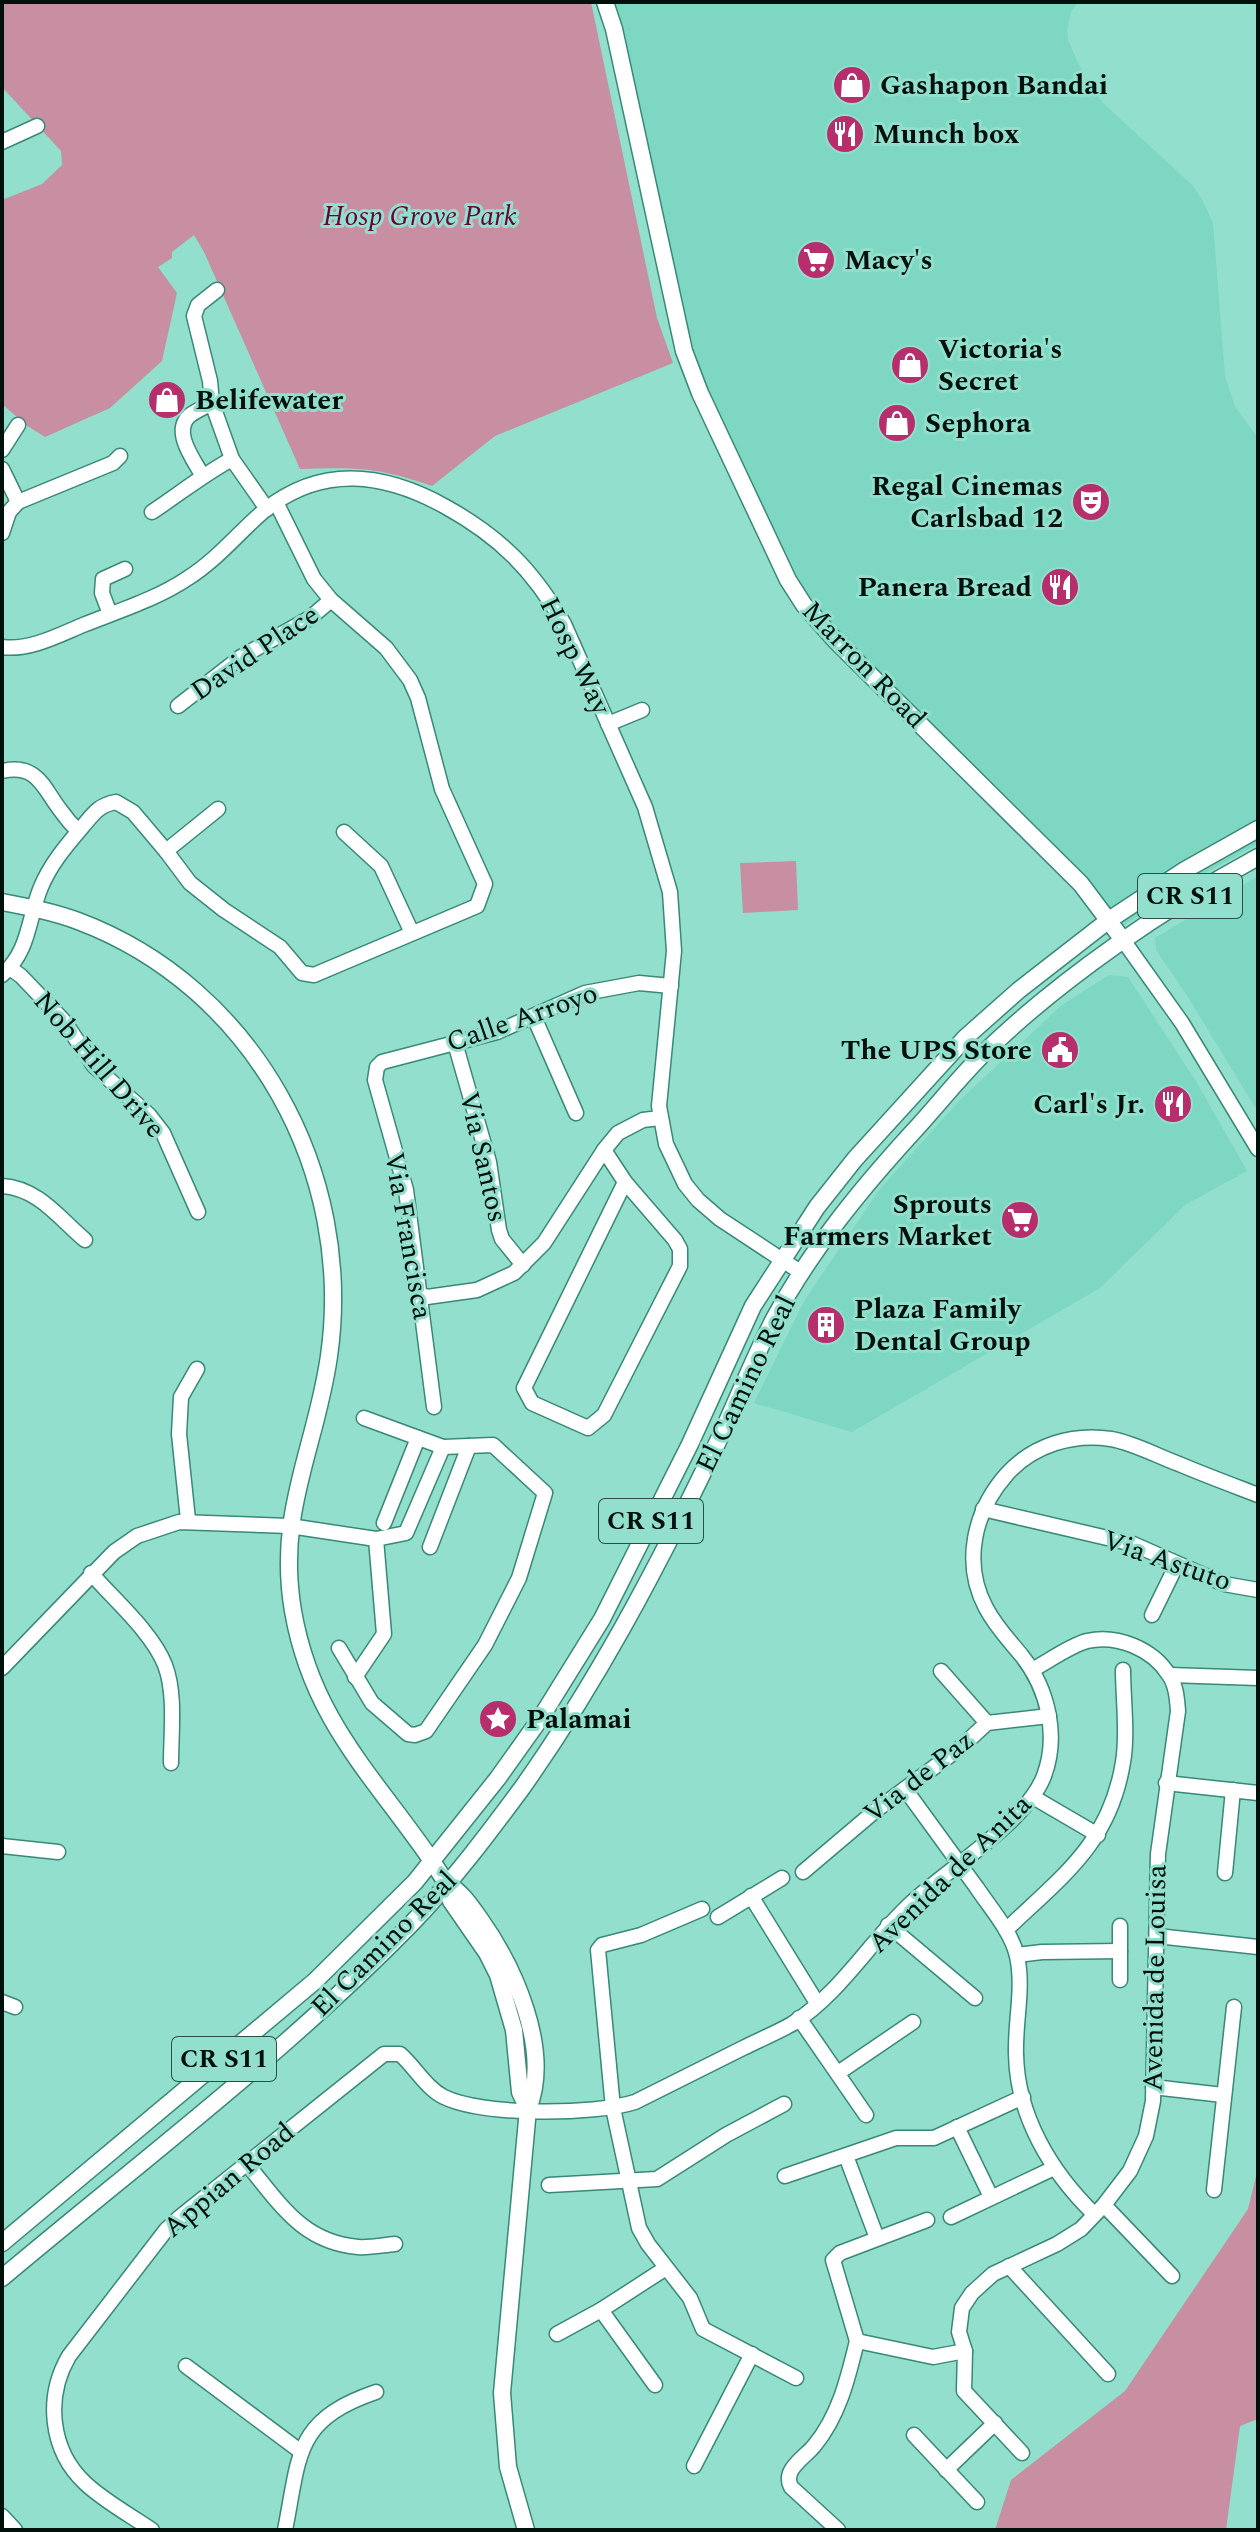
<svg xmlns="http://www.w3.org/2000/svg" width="1260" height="2532" font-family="Spectral,serif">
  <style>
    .built { fill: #7dd7c2 }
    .green { fill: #c78fa1 }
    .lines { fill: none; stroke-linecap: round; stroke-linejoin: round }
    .minor-casing { stroke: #398878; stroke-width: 17 }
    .major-casing { stroke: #398878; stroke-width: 19 }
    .minor { stroke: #fff; stroke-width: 14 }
    .major { stroke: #fff; stroke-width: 16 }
    .labels { text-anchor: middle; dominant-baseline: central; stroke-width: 6; stroke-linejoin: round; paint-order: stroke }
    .shield { fill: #91dfcc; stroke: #2c4e45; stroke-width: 2 }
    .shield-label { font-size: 26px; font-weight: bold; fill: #00100b }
    .poi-label { font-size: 28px; font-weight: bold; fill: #00100b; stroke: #91dfcc; text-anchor: start }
    .park-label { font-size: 28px; font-style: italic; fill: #6a0138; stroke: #91dfcc }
    .street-label { font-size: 28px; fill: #00100b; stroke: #91dfcc }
  </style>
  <rect width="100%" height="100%" fill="#91dfcc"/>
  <g class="built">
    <polygon points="606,2 1078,2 1071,12 1067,30 1068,40 1086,81 1103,103 1192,185 1202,199 1213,223 1225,376 1235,407 1258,438 1258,844 1202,875 1116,930 808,611 700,393"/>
    <polygon points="1258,876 1258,1112 1188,997 1156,950 1155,938"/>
    <polygon points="1109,975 1128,977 1197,1083 1247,1171 1185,1205 1100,1288 852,1432 754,1403 804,1301 880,1189 960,1100 1062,1005"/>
  </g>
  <g class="green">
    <path d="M2,2H591L657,318L673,363L495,436L432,486C379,467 355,467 300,469L204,252L194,235L172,252V258L158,267L177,293L162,361L110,408L45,437L26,425L2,404V200L42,184L62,165L61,151L2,87Z"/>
    <polygon points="796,861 798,910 743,913 740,863"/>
    <polygon points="1258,2168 1258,2419 1240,2426 1226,2530 995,2530 1011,2480 1125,2391 1248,2209"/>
  </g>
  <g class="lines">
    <g class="minor-casing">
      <g id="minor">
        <polyline points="2,142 37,126"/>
        <polyline points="217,290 198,305 194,316 210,381 212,403 232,459 267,509"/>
        <polyline points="2,450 18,425"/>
        <polyline points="2,469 18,502"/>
        <path d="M202,475C194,460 172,432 189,416C195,411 205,407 212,403"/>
        <path d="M152,512C179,494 204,474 232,459"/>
        <polyline points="2,533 9,512 18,502 113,463 120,456"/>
        <polyline points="110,614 102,593 103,579 125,569"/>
        <path d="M2,647C29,651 59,635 83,625C118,611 157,599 188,578C218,559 239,532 265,510C323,464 385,473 446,507C500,537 533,570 564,624L645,807L670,892L674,951L659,1106L666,1144L685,1184L698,1200L720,1219L802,1273"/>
        <polyline points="178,706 241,657 310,618 331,600"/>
        <polyline points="608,724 642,710"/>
        <path d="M2,771C38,763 43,788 61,811C66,818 72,825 78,831"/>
        <polyline points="344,832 381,866 412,933"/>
        <polyline points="166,851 190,883 224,910 280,947 302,973 314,975 477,906 485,884 442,789 418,698 410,680 386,648 331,600 314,579 276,502"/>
        <polyline points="1123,940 1182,1023 1258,1149"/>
        <polyline points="10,968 21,976 64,1021 94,1066 149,1115 163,1133 198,1212"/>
        <path d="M2,975C30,951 28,918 41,887C51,863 67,845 83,826C94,813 99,805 116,802L133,812L166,851L218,809"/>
        <polyline points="534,1017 576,1113"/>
        <polyline points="455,1043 489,1162 499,1230 502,1239 523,1265"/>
        <polyline points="604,1150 625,1182"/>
        <polygon points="625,1182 675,1240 680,1249 680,1266 604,1415 588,1428 532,1403 524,1388"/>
        <path d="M2,1186C38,1188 59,1218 85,1240"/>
        <polyline points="421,1295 427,1297 477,1290 514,1273 544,1243 604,1150 618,1133 643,1120 660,1118"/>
        <polyline points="434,1407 406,1190 375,1080 377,1067 382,1062 497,1032 585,993 639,983 671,986"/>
        <polyline points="983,1509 1133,1544 1224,1584 1258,1590"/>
        <polyline points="188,1520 179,1434 181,1397 197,1369"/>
        <polyline points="384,1523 418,1438"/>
        <polyline points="376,1539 406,1533 443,1447"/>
        <polyline points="430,1547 469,1446"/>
        <path d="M91,1573C114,1600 152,1632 165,1665C176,1694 171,1732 171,1763"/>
        <polyline points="1152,1615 1177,1564"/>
        <polyline points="339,1648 372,1703 408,1734 415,1735 426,1731 485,1645 519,1578 545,1493 493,1445 443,1447 364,1418"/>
        <polyline points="2,1668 114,1552 137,1536 179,1522 290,1526 376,1539 384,1634 355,1677"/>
        <polyline points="941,1671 987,1723"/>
        <polyline points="1170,1675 1258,1678"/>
        <polyline points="1166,1783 1258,1793"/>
        <path d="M905,1789C929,1822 953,1855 977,1888C991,1909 1011,1931 1017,1956C1024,1989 1015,2020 1016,2054C1017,2116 1051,2172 1094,2214"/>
        <polyline points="1033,1797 1098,1835"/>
        <polyline points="2,1846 58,1852"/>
        <polyline points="803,1872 875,1811 960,1748 987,1723 1049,1716"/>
        <polyline points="1225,1873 1233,1790"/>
        <polyline points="751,1896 817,2003"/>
        <polyline points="702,1909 641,1935 602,1945 598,1950 613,2108 639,2228 648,2244 690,2298 703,2329 796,2378"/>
        <polyline points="718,1917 782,1878"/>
        <polyline points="888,1925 975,1998"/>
        <polyline points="1120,1926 1120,1980"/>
        <path d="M1006,1930C1061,1877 1110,1844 1123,1762C1128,1735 1123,1698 1123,1670"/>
        <polyline points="1157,1936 1258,1947"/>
        <polyline points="1017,1955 1042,1952 1120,1951"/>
        <polyline points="2,2002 15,2007"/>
        <polyline points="799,2018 866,2115"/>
        <polyline points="838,2073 913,2022"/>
        <polyline points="1153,2087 1223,2095"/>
        <polyline points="957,2127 991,2197"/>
        <polyline points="846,2156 877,2238"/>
        <path d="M246,2163C279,2202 301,2242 358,2247C370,2248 383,2245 395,2244"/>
        <polyline points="785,2176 896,2138 934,2138 1023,2097"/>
        <polyline points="549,2185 657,2179 726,2135 784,2104"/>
        <polyline points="1214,2190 1234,2007"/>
        <polyline points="1104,2205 1172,2276"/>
        <polyline points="951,2217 1054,2168"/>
        <polyline points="1009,2266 1108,2374"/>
        <polyline points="601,2310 655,2385"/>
        <polyline points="557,2334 601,2310 666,2268"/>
        <polyline points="857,2341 833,2260 840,2253 927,2220"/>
        <polyline points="857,2341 933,2357 965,2351"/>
        <polyline points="186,2366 300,2451"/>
        <polyline points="914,2435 977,2502"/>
        <path d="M1022,2453L964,2391L965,2351L959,2332L962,2308L972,2293L993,2274L1057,2244L1081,2229L1104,2205L1130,2171L1146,2136L1153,2101L1158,1854L1178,1711C1177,1698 1176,1685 1169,1675C1153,1649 1117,1634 1087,1641C1069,1646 1049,1661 1032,1670"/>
        <polyline points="694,2466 752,2354"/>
        <polyline points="946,2470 995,2423"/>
        <polyline points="2,2516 15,2530"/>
        <path d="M152,2530C130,2515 104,2501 85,2483C50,2450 45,2397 69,2356L166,2230L180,2217L384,2054H400C415,2067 426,2088 444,2097C483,2116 594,2115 635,2102C671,2084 707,2066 743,2048C759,2040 776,2033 792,2024C839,1994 867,1946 906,1908C944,1870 1025,1825 1044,1776C1059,1736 1048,1689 1022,1656C1009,1640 996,1627 986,1608C962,1563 974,1511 1007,1474C1033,1445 1073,1433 1111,1439C1134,1443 1157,1456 1179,1464C1205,1475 1232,1485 1258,1495"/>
        <path d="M285,2530C300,2455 294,2420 376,2392"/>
        <path d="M838,2530L791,2487C782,2470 804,2458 814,2446C839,2416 848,2378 857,2341"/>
      </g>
    </g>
    <g class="major-casing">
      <g id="major">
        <polyline points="605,2 614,29 684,351 700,393 788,580 804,605 835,640 1081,884 1123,940"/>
        <path d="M2,902C28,907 54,912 78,921C254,987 355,1173 329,1356C316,1448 276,1512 293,1611C312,1720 372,1774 432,1861L447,1884L451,1901L487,1953L498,1975L514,2030L520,2092L528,2109"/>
        <path d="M447,1884C462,1892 470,1905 480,1919C514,1967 552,2050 528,2109L502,2393L508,2467L526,2530"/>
        <polyline points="2,2243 315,1981 415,1882 498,1778 540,1719 602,1619 690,1444 753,1306 817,1207 855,1159 966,1037 1019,990 1109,920 1185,870 1258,829"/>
        <path d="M2,2278C140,2162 286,2052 412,1923C452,1882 488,1834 522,1788C595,1685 654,1574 709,1460C732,1414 750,1365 774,1319C810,1251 860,1190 912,1133C936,1107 958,1079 983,1054C1060,979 1164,908 1258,857"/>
      </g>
    </g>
    <use href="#minor" class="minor"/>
    <use href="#major" class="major"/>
  </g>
  <defs>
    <g id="shop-disc" transform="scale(2)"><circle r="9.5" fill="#b72e6c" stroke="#91dfcc"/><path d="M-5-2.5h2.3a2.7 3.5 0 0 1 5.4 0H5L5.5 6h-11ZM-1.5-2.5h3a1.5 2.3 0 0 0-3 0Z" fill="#fff"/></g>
    <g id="restaurant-disc" transform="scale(2)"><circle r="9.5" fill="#b72e6c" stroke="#91dfcc"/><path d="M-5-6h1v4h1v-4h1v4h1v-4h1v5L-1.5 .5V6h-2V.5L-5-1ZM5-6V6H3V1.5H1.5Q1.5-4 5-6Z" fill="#fff"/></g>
    <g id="supermarket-disc" transform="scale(2)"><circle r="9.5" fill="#b72e6c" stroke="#91dfcc"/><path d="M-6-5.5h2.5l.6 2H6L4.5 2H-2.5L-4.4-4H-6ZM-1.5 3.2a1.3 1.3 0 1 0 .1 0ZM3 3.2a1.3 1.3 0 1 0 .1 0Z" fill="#fff"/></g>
    <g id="theatre-disc" transform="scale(2)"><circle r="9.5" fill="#b72e6c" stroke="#91dfcc"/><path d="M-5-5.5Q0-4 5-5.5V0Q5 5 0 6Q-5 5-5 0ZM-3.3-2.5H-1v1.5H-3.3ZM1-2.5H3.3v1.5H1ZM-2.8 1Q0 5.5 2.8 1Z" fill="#fff"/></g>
    <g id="civic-disc" transform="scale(2)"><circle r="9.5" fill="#b72e6c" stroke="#91dfcc"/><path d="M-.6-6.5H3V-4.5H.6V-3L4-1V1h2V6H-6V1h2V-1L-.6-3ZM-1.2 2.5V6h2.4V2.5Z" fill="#fff"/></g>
    <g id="building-disc" transform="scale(2)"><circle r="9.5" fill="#b72e6c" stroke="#91dfcc"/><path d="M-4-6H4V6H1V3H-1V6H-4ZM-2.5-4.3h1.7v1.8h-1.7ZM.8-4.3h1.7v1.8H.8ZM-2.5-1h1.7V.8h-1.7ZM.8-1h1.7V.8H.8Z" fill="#fff"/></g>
    <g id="sight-disc" transform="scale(2)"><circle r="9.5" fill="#b72e6c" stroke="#91dfcc"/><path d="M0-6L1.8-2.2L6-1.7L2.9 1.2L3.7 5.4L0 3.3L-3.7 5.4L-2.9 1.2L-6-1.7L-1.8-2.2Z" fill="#fff"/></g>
  </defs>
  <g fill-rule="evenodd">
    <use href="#shop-disc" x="852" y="85"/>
    <use href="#restaurant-disc" x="845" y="134"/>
    <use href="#supermarket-disc" x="816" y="260"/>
    <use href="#shop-disc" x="910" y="365"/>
    <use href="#shop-disc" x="167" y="400"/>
    <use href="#shop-disc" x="897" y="423"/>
    <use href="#theatre-disc" x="1091" y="502"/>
    <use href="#restaurant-disc" x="1060" y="587"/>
    <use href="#civic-disc" x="1060" y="1050"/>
    <use href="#restaurant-disc" x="1173" y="1104"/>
    <use href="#supermarket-disc" x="1020" y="1220"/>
    <use href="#building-disc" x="826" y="1325"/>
    <use href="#sight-disc" x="498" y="1719"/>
  </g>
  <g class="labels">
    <g class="shield">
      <rect x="1138" y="874" width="104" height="44" rx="6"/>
      <rect x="599" y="1499" width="104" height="44" rx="6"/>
      <rect x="172" y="2037" width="104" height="44" rx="6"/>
    </g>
    <g class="shield-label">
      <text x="1190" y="896">CR S11</text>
      <text x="651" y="1521">CR S11</text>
      <text x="224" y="2059">CR S11</text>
    </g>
    <g class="poi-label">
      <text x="880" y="85">Gashapon Bandai</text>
      <text x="873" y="134">Munch box</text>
      <text x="844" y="260">Macy's</text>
      <text x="938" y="349">Victoria's<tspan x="938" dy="32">Secret</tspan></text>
      <text x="195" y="400">Belifewater</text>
      <text x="925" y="423">Sephora</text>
      <text x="1063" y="486" text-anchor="end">Regal Cinemas<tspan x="1063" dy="32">Carlsbad 12</tspan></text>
      <text x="1032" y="587" text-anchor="end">Panera Bread</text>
      <text x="1032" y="1050" text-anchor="end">The UPS Store</text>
      <text x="1145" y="1104" text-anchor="end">Carl's Jr.</text>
      <text x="992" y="1204" text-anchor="end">Sprouts<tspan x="992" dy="32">Farmers Market</tspan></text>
      <text x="854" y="1309">Plaza Family<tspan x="854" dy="32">Dental Group</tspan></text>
      <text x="526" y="1719">Palamai</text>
    </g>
    <g class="park-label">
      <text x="420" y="216">Hosp Grove Park</text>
    </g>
    <g class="street-label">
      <text transform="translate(255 653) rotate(-34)">David Place</text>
      <text transform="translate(575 656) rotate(64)">Hosp Way</text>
      <text transform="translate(864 665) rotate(46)">Marron Road</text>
      <text transform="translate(522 1018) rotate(-19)">Calle Arroyo</text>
      <text transform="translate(99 1065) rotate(49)">Nob Hill Drive</text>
      <text transform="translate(483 1157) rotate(77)">Via Santos</text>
      <text transform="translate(408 1236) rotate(80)">Via Francisca</text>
      <text transform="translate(746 1384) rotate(-64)">El Camino Real</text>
      <text transform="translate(1167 1561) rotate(19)">Via Astuto</text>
      <text transform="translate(919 1777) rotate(-38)">Via de Paz</text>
      <text transform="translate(950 1874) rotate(-44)">Avenida de Anita</text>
      <text transform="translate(384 1944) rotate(-45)">El Camino Real</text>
      <text transform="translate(1155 1978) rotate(-89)">Avenida de Louisa</text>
      <text transform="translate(229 2180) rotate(-40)">Appian Road</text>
    </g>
  </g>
  <rect width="1260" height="2532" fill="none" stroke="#00100b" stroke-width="8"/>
</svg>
